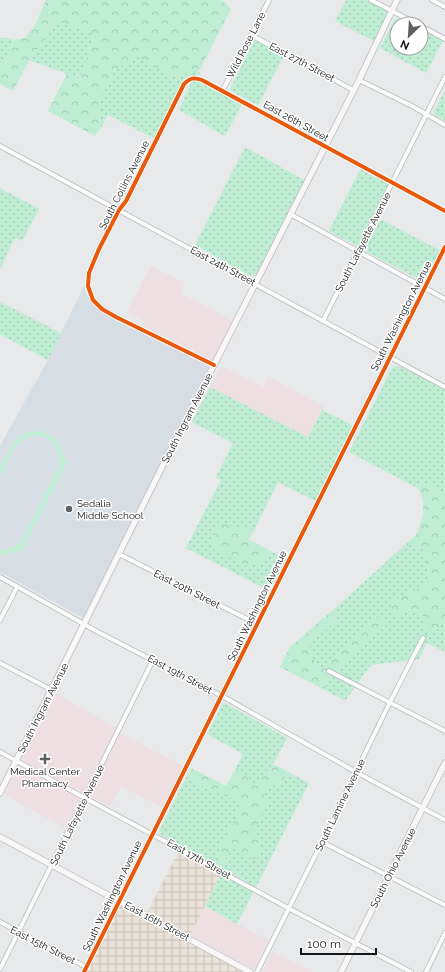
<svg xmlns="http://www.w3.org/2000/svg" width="445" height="972" font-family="Raleway,sans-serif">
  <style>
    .commercial { fill: #eddfe2 }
    .industrial { fill: url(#industrial-grid) }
    .built { fill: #d6dde3 }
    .grass { fill: url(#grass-dots) }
    .forest { fill: url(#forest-crowns) }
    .pitch { fill: #beedd4 }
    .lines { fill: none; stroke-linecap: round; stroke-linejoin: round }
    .street-casing { stroke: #babbbd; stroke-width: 5.5 }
    .secondary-casing { stroke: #babbbd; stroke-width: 7 }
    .street { stroke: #fbfcfc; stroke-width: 4 }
    .secondary { stroke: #f8f6f7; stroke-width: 5.5 }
    .cycleway-casing { stroke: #fff; stroke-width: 6 }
    .cycleway { stroke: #e8590c; stroke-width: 4 }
    .poi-dot { fill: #5e6061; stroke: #fff; stroke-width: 1.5 }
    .labels { text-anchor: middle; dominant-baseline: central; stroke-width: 3; stroke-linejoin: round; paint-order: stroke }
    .street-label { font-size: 10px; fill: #151617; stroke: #fff }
    .poi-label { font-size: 10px; fill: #151617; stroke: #fff; text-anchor: start }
  </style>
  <defs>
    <pattern id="industrial-grid" width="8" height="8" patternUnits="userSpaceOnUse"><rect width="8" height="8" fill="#e9e2d8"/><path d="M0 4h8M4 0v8" fill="none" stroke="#c7c1b9"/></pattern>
    <pattern id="grass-dots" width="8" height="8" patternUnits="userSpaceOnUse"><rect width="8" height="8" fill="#beedd4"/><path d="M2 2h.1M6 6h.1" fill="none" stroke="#a2cab5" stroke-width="1.8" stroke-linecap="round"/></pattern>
    <pattern id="forest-crowns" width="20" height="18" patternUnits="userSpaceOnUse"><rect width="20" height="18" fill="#beedd4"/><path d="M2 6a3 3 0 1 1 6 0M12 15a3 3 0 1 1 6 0" fill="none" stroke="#a2cab5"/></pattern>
  </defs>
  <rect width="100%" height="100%" fill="#e7e9eb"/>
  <g class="commercial">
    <polygon points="151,266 184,283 180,293 234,321 213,362 142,325 144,321 127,312"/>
    <polygon points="221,366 263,387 269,377 323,406 308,437 210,387"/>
    <polygon points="56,694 117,728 122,734 185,767 164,808 121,786 110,807 25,763 23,756"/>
    <polygon points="22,768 81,798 81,802 67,829 5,795 17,771"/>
    <polygon points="205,906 271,942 257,968 254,969 190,935"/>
    <polygon points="273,952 313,972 262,972"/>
  </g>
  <g class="industrial">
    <polygon points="178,852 221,874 190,935 147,913"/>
    <polygon points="120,907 123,907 242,972 87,972"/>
  </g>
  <polygon class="built" points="84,286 88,298 97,309 209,366 83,618 0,572 0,446 48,360"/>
  <g class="grass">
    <polygon points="346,0 367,0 387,11 389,16 376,42 335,21"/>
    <polygon points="397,18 412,24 397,24 397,48 421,48 421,29 443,40 426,73 380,48 394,20"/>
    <polygon points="59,21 94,34 81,79 29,60"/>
    <polygon points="0,37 14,40 4,66 0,65"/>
    <polygon points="257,40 284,55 258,105 231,91 231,87 254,41"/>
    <polygon points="136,56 178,79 189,71 199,71 201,74 192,76 186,83 157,140 108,115 101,128 98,103 115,70"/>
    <polygon points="196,79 202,80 243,102 225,136 179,110 191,83"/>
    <polygon points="445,91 445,121 435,115 434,111"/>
    <polygon points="245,147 306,181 258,274 253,276 248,275 195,245"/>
    <polygon points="361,168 391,185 359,247 329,231"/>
    <polygon points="0,188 39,209 22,241 15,238 0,269"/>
    <polygon points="380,219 441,251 426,280 422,281 367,252 365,249"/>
    <polygon points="0,302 61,333 48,360 0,334"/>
    <polygon points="394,366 404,367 445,390 445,498 440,495 435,488 422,482 418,488 349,452 392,368"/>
    <polygon points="210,387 308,437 322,410 354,426 317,502 278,482 253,532 245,526 240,531 219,522 210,542 213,549 249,567 261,562 271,551 288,560 272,592 186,548 221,480 216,477 233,443 192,422"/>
    <path d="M405,545H416L423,550L430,578L422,587L394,600L397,615L415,609L425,618L442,624L445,618V652L427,643L419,659L371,665L345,701L323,689C331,677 340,665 351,655C363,644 377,635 387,624L370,621L323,668L315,662L308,649L312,641L336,621L333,610Z"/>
    <polygon points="225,703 287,738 273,764 266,771 257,786 249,784 249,777 236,768 243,754 207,734 222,705"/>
    <polygon points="288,772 309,783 256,887 221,867 233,846 240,851 261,846 253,832 264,812 263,796 269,785 280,786"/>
    <polygon points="186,778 204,787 235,800 241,807 213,863 161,835 159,831"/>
    <polygon points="221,874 254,891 237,924 205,906"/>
  </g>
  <g class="forest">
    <polygon points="46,0 222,0 231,9 199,71 189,71 178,79 136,56 115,70 98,103 101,128 95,136 48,111 67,74 81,79 94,34 59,21 29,60 13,91 0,84 0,65 5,66 14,40 25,38 35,25"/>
    <polygon points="422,482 435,488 440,495 445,498 445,618 442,624 435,633 424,627 425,618 415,609 397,615 390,607 394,600 422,587 430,578 423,550 416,545 405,545 416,535 423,516 423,500 418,488"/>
    <polygon points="219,521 240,531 245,526 253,532 249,540 271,551 261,562 249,567 213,549 210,542"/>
    <path d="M333,610L336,621L313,641L308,649L315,662L323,668L370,621L380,617L387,624C365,645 340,663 323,689L280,667L290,647Z"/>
    <polygon points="273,764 288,772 280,786 269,785 264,796 268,801 264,812 253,832 261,846 259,858 252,859 233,846 221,867 213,863 241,807 235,800 204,787 186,778 191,768 226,786 236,768 249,777 250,784 257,786 266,771"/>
  </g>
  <path class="pitch" d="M35,431C53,433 60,440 64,458L68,460L21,552L17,550L8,554L0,555V550C8,550 16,547 21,542L59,466C64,445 41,426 22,440C11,448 6,466 0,477V467L14,442L23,434L28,432Z"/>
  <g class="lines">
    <g class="street-casing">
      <g id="street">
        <polyline points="371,0 417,24"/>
        <polyline points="432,0 445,7"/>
        <polyline points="421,26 445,39"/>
        <polyline points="251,35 353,90"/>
        <polyline points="359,80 412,106 445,125"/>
        <polyline points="223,90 269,0"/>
        <polyline points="0,146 445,387"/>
        <polyline points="290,214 445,299"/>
        <polyline points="323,321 445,77"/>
        <path d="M214,365L116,317L102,309L93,300L88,286L89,273L99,249L119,210L126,201L184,84C190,78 194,77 202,80L445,211"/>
        <polyline points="119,554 257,624"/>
        <polyline points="0,577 98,632 222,696 356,772 445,820"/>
        <polyline points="0,620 17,587"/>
        <polyline points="0,663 52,690"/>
        <polyline points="329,671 445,731"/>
        <polyline points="0,752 288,908 411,972"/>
        <polyline points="322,842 445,905"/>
        <polyline points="0,922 86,967"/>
        <polyline points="0,969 153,660"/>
        <polyline points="84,972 445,247"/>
        <polyline points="257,972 322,842 390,702 423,638"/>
        <polyline points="426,972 445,933"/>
      </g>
    </g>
    <g class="secondary-casing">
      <g id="secondary">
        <polyline points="0,793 162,467 359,80 397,0"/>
        <polyline points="0,837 250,972"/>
        <polyline points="341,972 445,763"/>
      </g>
    </g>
    <use href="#street" class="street"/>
    <use href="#secondary" class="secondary"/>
    <g class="cycleway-casing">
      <g id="cycleway">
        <path d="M214,365L116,317L102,309L93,300L88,286L89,273L99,249L119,210L126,201L184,84C190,78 194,77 202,80L445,211"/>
        <polyline points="84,972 445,247"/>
      </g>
    </g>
    <use href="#cycleway" class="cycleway"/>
  </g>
  <g class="poi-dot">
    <circle cx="69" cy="509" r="4"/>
    <path d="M43 753h4v4h4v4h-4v4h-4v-4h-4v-4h4z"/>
  </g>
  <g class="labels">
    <g class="street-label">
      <text transform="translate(246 45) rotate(-63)">Wild Rose Lane</text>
      <text transform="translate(302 62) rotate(28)">East 27th Street</text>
      <text transform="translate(296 121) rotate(29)">East 26th Street</text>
      <text transform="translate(124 185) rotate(-63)">South Collins Avenue</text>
      <text transform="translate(363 242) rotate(-63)">South Lafayette Avenue</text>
      <text transform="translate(223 266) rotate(28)">East 24th Street</text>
      <text transform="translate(401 316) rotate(-63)">South Washington Avenue</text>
      <text transform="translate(187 418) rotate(-63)">South Ingram Avenue</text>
      <text transform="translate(187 589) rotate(27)">East 20th Street</text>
      <text transform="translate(257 606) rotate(-64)">South Washington Avenue</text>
      <text transform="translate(180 674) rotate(28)">East 19th Street</text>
      <text transform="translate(43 708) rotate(-63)">South Ingram Avenue</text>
      <text transform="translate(340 805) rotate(-64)">South Lamine Avenue</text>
      <text transform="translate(77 815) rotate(-64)">South Lafayette Avenue</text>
      <text transform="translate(199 859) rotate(29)">East 17th Street</text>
      <text transform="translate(393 868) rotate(-63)">South Ohio Avenue</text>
      <text transform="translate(112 896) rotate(-64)">South Washington Avenue</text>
      <text transform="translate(157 921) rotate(28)">East 16th Street</text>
      <text transform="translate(43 945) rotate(27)">East 15th Street</text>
    </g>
    <g class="poi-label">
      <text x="77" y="503">Sedalia<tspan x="77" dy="12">Middle School</tspan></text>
      <text x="45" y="771" text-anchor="middle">Medical Center<tspan x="45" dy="12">Pharmacy</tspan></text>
    </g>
  </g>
  <g transform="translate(409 36) rotate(205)"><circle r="19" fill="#ffffff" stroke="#a1a2a2"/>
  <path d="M0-3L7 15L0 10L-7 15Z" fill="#5e6061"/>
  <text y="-6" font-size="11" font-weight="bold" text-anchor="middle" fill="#151617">N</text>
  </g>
  <path d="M301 948v6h75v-6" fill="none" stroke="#151617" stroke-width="2"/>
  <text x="307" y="948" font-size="12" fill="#151617" stroke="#ffffff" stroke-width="3" paint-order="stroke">100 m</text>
</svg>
